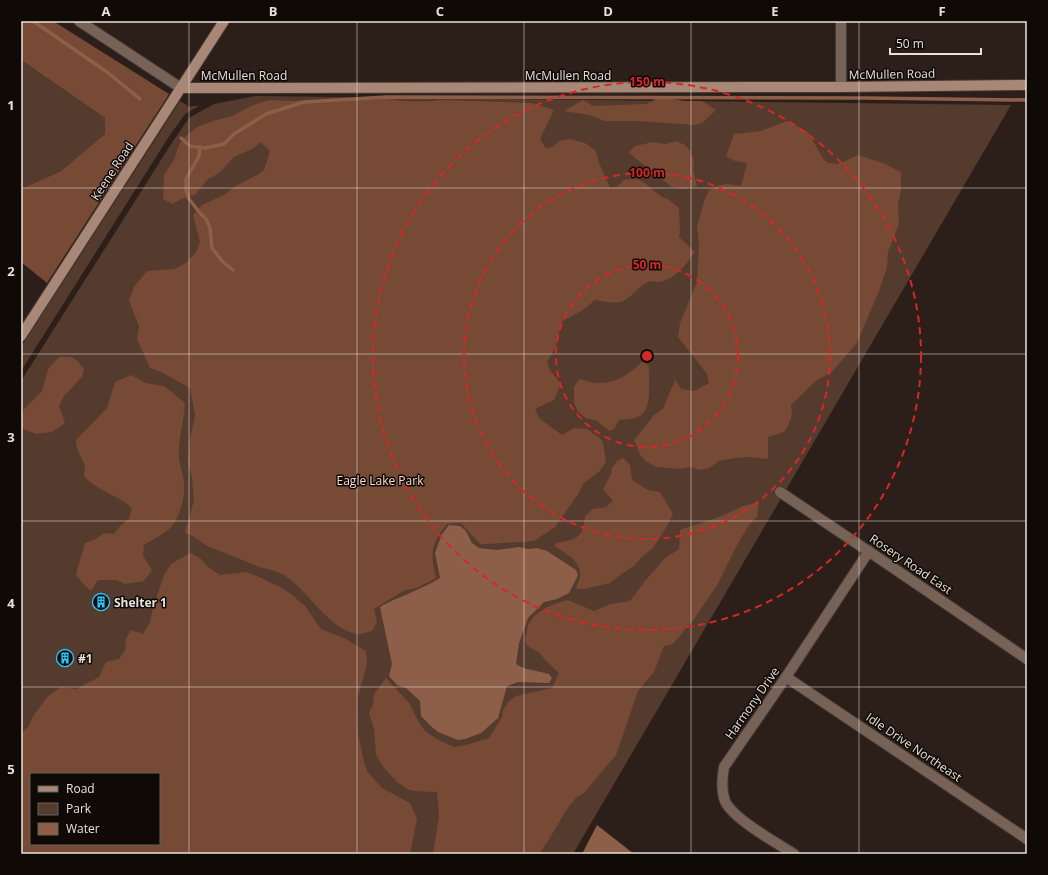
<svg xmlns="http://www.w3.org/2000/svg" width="1048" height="875" font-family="'Open Sans',sans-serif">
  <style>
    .green { fill: #553a2e; fill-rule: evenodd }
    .forest { fill: #764a34; fill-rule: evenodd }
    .water { fill: #8d5f48 }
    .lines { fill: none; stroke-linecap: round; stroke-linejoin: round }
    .stream { stroke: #8d5f48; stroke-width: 3.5 }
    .street-casing { stroke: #473933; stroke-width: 12 }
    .secondary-casing { stroke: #473933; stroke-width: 12 }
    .street { stroke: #776258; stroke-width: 10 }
    .secondary { stroke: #a88777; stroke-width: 10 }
    .grid { fill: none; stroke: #eae0dc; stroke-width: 1; stroke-opacity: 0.55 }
    .ring { fill: none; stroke: #d62828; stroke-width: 2; stroke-dasharray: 7 5 }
    .labels { text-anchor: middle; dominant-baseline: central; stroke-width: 3; stroke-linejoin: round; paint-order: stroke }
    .street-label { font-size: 12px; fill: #eae0dc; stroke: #100a07 }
    .park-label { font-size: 12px; fill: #fbdccd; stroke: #100a07 }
    .poi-label { font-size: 12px; font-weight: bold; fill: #eae0dc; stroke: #100a07; text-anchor: start }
    .centre { fill: #d62828; stroke: #100a07; stroke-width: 2 }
    .ring-label { font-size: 12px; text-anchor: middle; font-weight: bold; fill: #d62828; stroke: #100a07; stroke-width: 3; stroke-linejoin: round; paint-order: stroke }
    .neatline { fill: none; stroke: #eae0dc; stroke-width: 1.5 }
    .grid-label { font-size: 13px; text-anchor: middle; font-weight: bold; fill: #eae0dc }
  </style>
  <rect width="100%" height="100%" fill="#2c1e18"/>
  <g class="green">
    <polygon points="21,60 105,118 106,134 61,171 21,189"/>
    <path d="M255,96L1011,105L573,854H21V381L173,141L189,118L214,104ZM31,774H159V844H31Z"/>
    <polygon points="180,101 190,107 191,106 199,106 185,114 168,138 21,371 21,347"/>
  </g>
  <g class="forest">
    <polygon points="21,21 53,21 169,94 47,283 21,262 21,189 61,171 105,134 105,118 21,60"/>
    <polygon points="660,97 685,101 702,101 716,110 702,123 695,125 637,121 605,121 589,115 564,111 583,100 593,106 646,104"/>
    <path d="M380,98C399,101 420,103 439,100L531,103L554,110L540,139L546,148L552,147L559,141L570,139L585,143L596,151L599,163L610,188L617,187L624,180L636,178L646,184L662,197L668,199L679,208L680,231L679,237L695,252C687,264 676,278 660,282C656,283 652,280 648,282C637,287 631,299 620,302C613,304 602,301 595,300L583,310L562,321L555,349L547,362L550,370L561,384L554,400L535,409L539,418L562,435L574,428L587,429L598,437L603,442L606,462L600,471L583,484L579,493L555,527L534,541L486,544H480L461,523L447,524C431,544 430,553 436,578L417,588L405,590L374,609L377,622L372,631C367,632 361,635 357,634C329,630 308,590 284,575C274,569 262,569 252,564C239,559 225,553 212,548C202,544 196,536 185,533L194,500L192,478L188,462L190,439L195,415L190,388L161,372L150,368L137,339L139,326L129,301L134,287L147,271L174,269L186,263L196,252L200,242L193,215L202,205L226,194L234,187L259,174L264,170L270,151L261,142L252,149L234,157L219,173L207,180L195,195L181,199L173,204L163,199L164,175L175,158L177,150L180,143L186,136L197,127L213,121L232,116L253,105L269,100L295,101L310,100H333Z"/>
    <polygon points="787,121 808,132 824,160 829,163 838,164 858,155 883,163 901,172 901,191 898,204 899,224 888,252 887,267 881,286 857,343 832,372 817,380 791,405 792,415 788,426 784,432 768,437 768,459 749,457 735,458 719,461 709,468 699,470 691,467 679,469 656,467 647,462 641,456 634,440 654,415 663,409 675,380 670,371 681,389 694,391 709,383 707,374 678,337 680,323 697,282 699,245 697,226 704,201 709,190 720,185 728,184 741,186 747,163 735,161 726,156 734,134 761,131"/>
    <polygon points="676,141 685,145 690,151 694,160 693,169 697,186 684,189 672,187 635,158 629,152 635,146 653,142 665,144"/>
    <path d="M59,357C73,356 75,357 84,369L82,377L64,396L59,406L65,423L52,432L36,434L21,428V416L24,409L42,391L48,369Z"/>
    <path d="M642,361L649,366C648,379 654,410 638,417C633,419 625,419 619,420L614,429L609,431L597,421L586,418L578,412L574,403V387L579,379C585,380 593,383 598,383C616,383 630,375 642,361Z"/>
    <path d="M131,375L146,383L164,386L185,403C184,422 178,439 179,458C180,467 184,476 184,485C185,499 179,521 168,530C160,536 152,540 144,545L143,556L152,570L144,581L125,584L116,580H98L91,591L82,583L76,574L85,543L94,540L104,533L114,534L120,526L129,519L132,508C118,495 97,491 84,476L85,465L77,449L76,440L107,408L115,382Z"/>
    <path d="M623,458L630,465L632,480L648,490L660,492L673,514L667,526L653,548L643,556L634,566L620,575L610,583L585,589H576C577,585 579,581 580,577C582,561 565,553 554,546L557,543C577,539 583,538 585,516L593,509L606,507L613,501L603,489L611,474L612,468L617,461Z"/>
    <polygon points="759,502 757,517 748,526 734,551 718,584 694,619 673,644 664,646 654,672 638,691 616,755 584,793 576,798 567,809 548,841 539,854 433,854 439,816 437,792 413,791 407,789 397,782 384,768 376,755 374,729 369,713 373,704 374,694 386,678 409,703 420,724 425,731 437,739 454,747 466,745 489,738 502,717 503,710 509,701 516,696 552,688 559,673 545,660 540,653 527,646 525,641 528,625 534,616 545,608 557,603 568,600 594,611 610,604 630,601 645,581 665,558 679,549 680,530 722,516 743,506"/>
    <path d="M190,553L200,558L208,567L220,575L246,572L257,576L280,587L291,594L305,606L321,629L346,639L366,651L367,664L357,700L358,734L363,758L367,771L382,788L410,803L417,819L410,854H21V733L28,727L33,716L48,696L61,687L76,689L99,677L106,662L119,659L125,650L126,639L131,630L143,634L150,622L153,608L164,575L171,564ZM31,774H159V844H31Z"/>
  </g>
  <g class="water">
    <path d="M449,525L460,526L466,531L472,543L479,548L497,550L519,547L528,549L537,548L547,551L576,570L578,575L569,593L557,599L544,602L528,618L519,643L516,664L523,668L549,674L552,678L549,683L518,682L507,686L498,718L481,733L465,739L458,740L438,732L433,728L421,716L420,701L406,688L397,685L389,676L392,664L380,607C399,596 421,590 440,578L435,553L442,534Z"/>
    <polygon points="597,825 634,854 582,854"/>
  </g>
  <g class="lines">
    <g class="stream">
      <polyline points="33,21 107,72 140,99"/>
      <polyline points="181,138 190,146 205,148 224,144 234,134 266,114 304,102 386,97 866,98 1027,100"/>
      <polyline points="200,147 199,156 186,179 186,190 189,199 200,213 206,219 210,228 212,248 222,261 233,270"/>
    </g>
    <g class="street-casing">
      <g id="street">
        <polyline points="79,21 181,88"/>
        <polyline points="841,87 841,21"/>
        <polyline points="780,492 883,561 1027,659"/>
        <polyline points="786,677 1027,839"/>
        <path d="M794,854C777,843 733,819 725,801C721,790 722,778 724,767L786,677L869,551"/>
      </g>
    </g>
    <g class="secondary-casing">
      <g id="secondary">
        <polyline points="181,88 841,87 1027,85"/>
        <polyline points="21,336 224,21"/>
      </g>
    </g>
    <use href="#street" class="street"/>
    <use href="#secondary" class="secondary"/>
  </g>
  <path class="grid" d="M189,21V854M357,21V854M524,21V854M691,21V854M859,21V854M21,188H1027M21,354H1027M21,521H1027M21,687H1027"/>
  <g class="ring">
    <circle cx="647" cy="356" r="91"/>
    <circle cx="647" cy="356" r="183"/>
    <circle cx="647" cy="356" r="274"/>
  </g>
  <defs>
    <g id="building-ring" transform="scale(0.9)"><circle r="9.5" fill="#100a07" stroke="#23c9fe" stroke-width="1.5"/><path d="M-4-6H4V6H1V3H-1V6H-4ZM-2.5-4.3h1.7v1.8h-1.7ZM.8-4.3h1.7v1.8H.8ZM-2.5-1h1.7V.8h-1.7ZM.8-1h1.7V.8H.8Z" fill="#23c9fe"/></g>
  </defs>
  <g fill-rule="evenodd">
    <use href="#building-ring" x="101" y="602"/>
    <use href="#building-ring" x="65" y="658"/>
  </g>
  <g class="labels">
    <g class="street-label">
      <text transform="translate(892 74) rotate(-1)">McMullen Road</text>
      <text x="244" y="75">McMullen Road</text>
      <text x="568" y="75">McMullen Road</text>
      <text transform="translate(112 171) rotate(-57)">Keene Road</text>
      <text transform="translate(911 564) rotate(34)">Rosery Road East</text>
      <text transform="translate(752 703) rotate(-55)">Harmony Drive</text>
      <text transform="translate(914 747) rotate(34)">Idle Drive Northeast</text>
    </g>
    <g class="park-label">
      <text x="380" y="480">Eagle Lake Park</text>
    </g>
    <g class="poi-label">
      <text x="114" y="602">Shelter 1</text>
      <text x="78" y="658">#1</text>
    </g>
  </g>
  <circle cx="647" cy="356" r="6" class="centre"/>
  <g class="ring-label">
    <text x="647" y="86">150 m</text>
    <text x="647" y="177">100 m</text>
    <text x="647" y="269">50 m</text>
  </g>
  <rect width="1048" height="875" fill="none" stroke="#100a07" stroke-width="44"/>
  <rect x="30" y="773" width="130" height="72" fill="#100a07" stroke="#67605c"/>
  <rect x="38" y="786" width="20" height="6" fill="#a88777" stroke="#67605c"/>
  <text x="66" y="793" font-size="12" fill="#eae0dc">Road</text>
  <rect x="38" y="803" width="20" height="12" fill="#553a2e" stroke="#67605c"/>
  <text x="66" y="813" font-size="12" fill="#eae0dc">Park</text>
  <rect x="38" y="823" width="20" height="12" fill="#8d5f48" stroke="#67605c"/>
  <text x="66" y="833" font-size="12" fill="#eae0dc">Water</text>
  <path d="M890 48v6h91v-6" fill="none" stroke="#eae0dc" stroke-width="2"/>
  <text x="896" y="48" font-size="12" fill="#eae0dc" stroke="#100a07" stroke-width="3" paint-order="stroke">50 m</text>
  <rect x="22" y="22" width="1004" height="831" class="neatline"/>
  <g class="grid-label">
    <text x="106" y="16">A</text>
    <text x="273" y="16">B</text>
    <text x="440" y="16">C</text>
    <text x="608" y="16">D</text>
    <text x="775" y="16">E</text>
    <text x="942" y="16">F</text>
    <text x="11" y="110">1</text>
    <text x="11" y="276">2</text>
    <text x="11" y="442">3</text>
    <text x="11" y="608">4</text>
    <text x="11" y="774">5</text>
  </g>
</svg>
